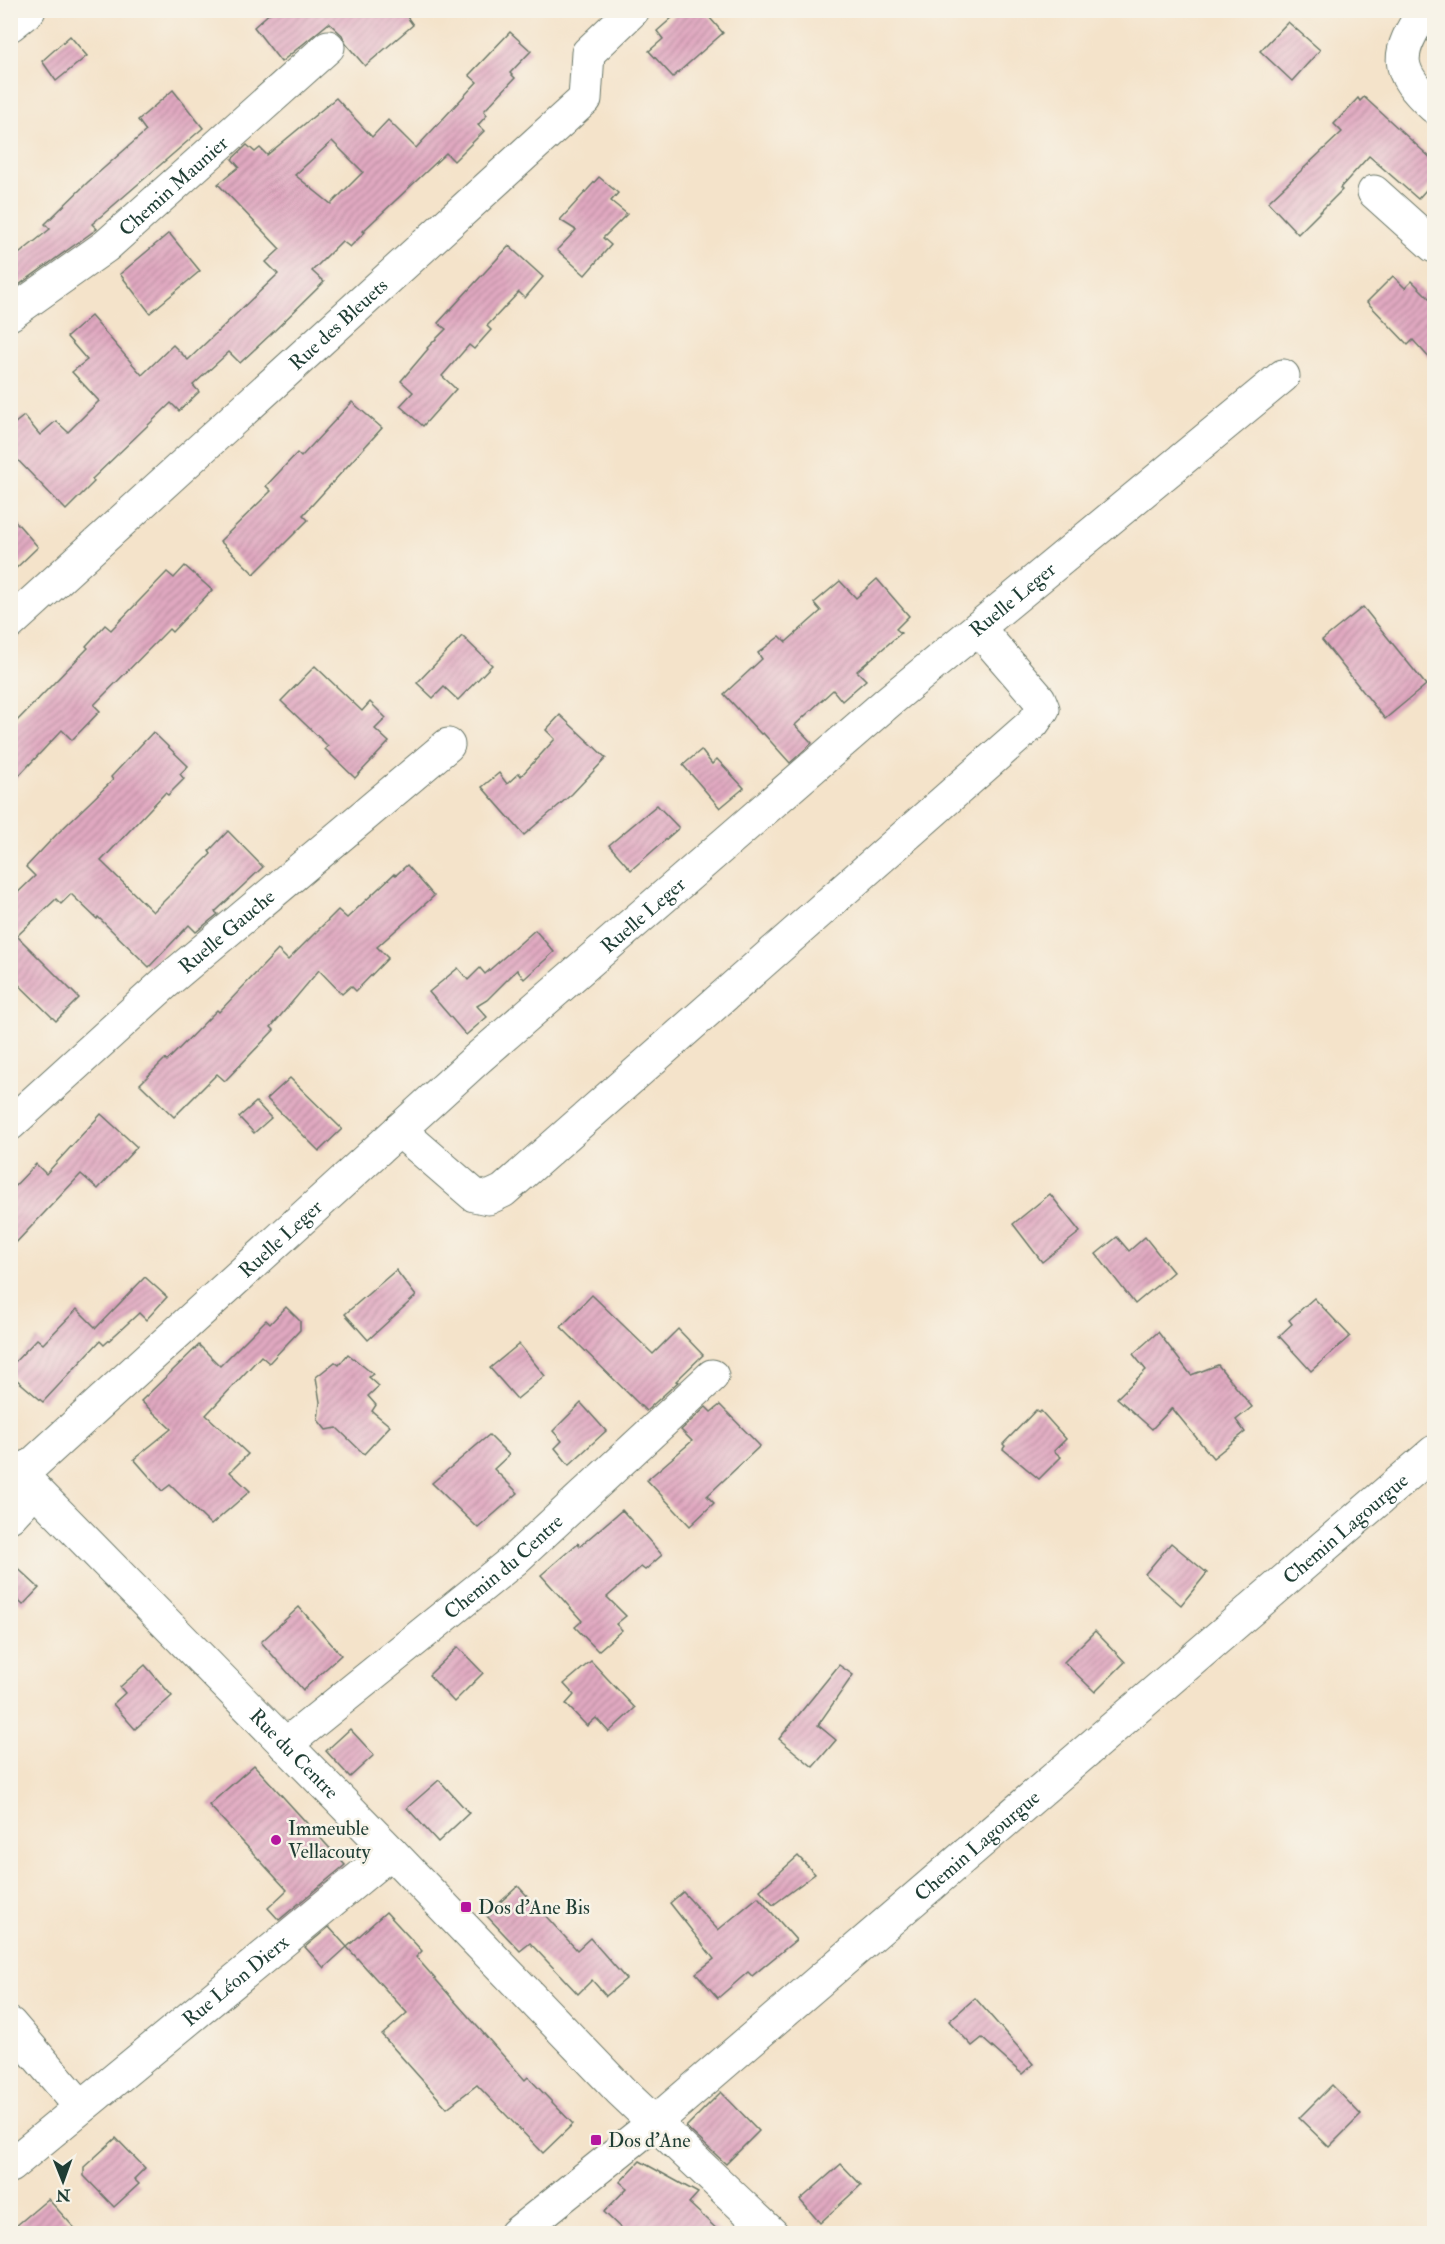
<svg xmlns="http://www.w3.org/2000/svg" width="1445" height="2244" font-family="'IM FELL Double Pica',serif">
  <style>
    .building { fill: url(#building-hatch); fill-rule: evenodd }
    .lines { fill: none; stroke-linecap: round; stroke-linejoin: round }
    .minor-casing { stroke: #6a7768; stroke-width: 35 }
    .minor { stroke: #fff; stroke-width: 33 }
    .poi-dot { fill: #b5179e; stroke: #f7f3e8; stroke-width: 2 }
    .labels { text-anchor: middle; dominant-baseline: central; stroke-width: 5; stroke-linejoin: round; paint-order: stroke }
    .street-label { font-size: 20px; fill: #1f3d34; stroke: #f7f3e8 }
    .poi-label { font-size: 20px; fill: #1f3d34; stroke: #f7f3e8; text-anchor: start }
  </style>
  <defs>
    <pattern id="building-hatch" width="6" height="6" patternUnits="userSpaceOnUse" patternTransform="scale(1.5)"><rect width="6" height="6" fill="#e1a9c1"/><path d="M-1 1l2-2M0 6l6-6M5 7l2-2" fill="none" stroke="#b68b9e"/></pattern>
  </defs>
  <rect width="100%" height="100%" fill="#f7f3e8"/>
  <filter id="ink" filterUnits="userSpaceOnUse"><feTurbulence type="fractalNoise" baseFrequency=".0167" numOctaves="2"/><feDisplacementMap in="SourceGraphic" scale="12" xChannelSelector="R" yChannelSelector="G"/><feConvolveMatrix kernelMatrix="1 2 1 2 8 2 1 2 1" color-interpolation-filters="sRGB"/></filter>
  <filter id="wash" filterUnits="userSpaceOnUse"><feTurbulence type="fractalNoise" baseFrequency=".008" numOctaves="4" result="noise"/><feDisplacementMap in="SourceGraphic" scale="24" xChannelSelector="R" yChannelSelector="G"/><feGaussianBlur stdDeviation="1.35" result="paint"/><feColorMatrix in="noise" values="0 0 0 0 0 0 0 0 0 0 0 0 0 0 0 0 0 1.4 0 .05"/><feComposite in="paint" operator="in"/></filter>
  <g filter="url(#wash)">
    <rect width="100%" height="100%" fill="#f4e3ca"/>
    <g id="blocks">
      <g class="building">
        <polygon points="273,10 402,10 413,25 365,66 346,44 342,35 329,23 281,62 254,27"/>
        <polygon points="681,10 703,10 723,33 673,77 649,51 663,39 657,31"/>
        <polygon points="1288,22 1320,50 1292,81 1260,51"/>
        <path d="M510,32L531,51L510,73L515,78L484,111L487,115L478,125L484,131L454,161L446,153L363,231L365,232L350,247L342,241L312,271L324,282L270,335L240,363L229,352L193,385L199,392L179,411L171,403L92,479L94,482L66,510L10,452V427L24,416L40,435L56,421L68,432L99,401L72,372L87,360L67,337L91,316L142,375L173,345L188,360L278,274L266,262L280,249L218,184L239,167L232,159L247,145L255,152L260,148L267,155L336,98L372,137L388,120L416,148L477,82L469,75ZM332,141L363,172L331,204L295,175Z"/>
        <polygon points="70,36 87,56 56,81 42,61"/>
        <polygon points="173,90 203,128 92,224 97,229 94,231 16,287 10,280 10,261 50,229 45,224 88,182 146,131 138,120"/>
        <polygon points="1364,97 1434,161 1434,181 1418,199 1369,156 1340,188 1342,190 1298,234 1268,202 1342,132 1334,124 1358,98 1360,101"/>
        <polygon points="599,177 618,193 611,201 627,214 603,238 611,245 585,275 557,250 576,230 560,220"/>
        <polygon points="169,233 200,271 150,313 120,274"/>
        <polygon points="509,246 543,277 525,298 519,292 487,326 491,330 474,349 469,345 442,376 456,389 423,426 400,406 413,392 401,381 428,349 427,348 446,329 438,323"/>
        <polygon points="1393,276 1405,288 1412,281 1434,303 1434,363 1413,340 1408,345 1367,302"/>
        <polygon points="352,402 382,428 303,515 308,520 254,574 220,541 271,491 266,486 297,453 301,457"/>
        <polygon points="10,515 38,547 10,574"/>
        <polygon points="185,566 212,590 172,632 169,629 94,705 100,711 72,740 62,730 10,785 10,728 88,648 86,646 105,625 111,630 167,572 174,578"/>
        <polygon points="877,579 909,616 896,629 901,633 857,671 866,680 842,701 833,690 795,725 812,743 790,763 763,733 761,734 724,694 762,659 758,653 780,636 786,642 821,611 814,603 840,581 856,598"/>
        <polygon points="1363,607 1426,685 1385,719 1322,640"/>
        <polygon points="462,636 492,665 458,700 444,687 433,698 417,683"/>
        <polygon points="315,666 362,711 370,702 386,718 375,729 389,742 355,778 325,749 328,746 281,701"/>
        <polygon points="560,715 606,758 572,794 524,835 482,787 499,773 507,784 519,773 521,776 555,739 546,730"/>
        <polygon points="153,732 188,766 180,774 184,779 168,795 165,793 101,861 153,912 211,854 209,851 228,831 263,867 215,912 218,914 196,932 189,925 149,967 98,917 97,919 71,894 61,904 56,899 17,936 79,998 56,1021 10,976 10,900 35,876 26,867 57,834 113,780 111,777"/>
        <polygon points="701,750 712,764 717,759 744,788 720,808 683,765"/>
        <polygon points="657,805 679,828 631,870 609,845"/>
        <polygon points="407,865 434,896 377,947 388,958 356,991 351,986 342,994 319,970 271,1027 274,1030 225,1081 217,1074 174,1117 140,1084 165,1059 167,1061 217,1010 219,1012 278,950 288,960 338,910 347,918 394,874 396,875"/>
        <polygon points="535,930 554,952 524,979 517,970 487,1000 477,1006 487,1017 466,1035 429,992 458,968 468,980 480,968 485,974"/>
        <polygon points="290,1078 342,1129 319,1151 267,1099"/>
        <polygon points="256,1102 271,1118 254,1133 239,1117"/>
        <polygon points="101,1114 137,1147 98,1189 81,1174 10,1249 10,1191 36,1164 46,1174"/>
        <polygon points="1050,1194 1080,1232 1042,1262 1013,1224"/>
        <polygon points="1117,1237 1129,1251 1145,1237 1173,1272 1135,1304 1096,1254"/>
        <polygon points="396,1270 416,1296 368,1340 345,1314"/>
        <polygon points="145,1277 167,1297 146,1320 139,1313 104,1345 100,1341 43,1402 10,1374 10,1367 37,1339 43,1344 77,1309 96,1328"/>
        <polygon points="592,1295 653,1354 678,1329 703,1355 676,1381 678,1382 646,1411 561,1327"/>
        <polygon points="1314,1298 1350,1336 1311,1371 1279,1336 1292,1324 1289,1320"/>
        <polygon points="286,1307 300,1321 300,1330 269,1363 261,1356 206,1415 248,1454 230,1472 250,1491 211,1525 170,1485 162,1491 134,1459 171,1429 141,1401 199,1345 220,1366 266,1320 270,1324"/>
        <polygon points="1158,1332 1191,1375 1218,1365 1252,1407 1236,1420 1245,1432 1213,1458 1172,1408 1152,1429 1117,1398 1146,1370 1133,1354"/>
        <polygon points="519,1344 545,1376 517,1399 490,1368"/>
        <polygon points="348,1354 373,1374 369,1377 379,1386 368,1396 376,1405 372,1411 390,1426 364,1454 337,1428 326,1430 318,1420 320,1402 316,1377 335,1362 339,1365"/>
        <polygon points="581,1403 606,1431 569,1465 555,1448 562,1441 553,1431"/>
        <polygon points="720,1405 760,1446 707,1496 714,1503 690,1526 647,1480 692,1441 681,1430 706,1407 711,1412"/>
        <polygon points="1036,1410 1039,1413 1041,1411 1066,1439 1054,1451 1061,1457 1039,1479 1003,1449 1005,1446 1003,1444"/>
        <polygon points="489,1435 509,1455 494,1469 518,1493 478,1528 432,1483"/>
        <polygon points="622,1510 662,1555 645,1570 641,1567 607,1597 626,1616 616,1624 622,1630 598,1651 575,1627 582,1621 541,1575 578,1543 580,1546"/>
        <polygon points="1171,1543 1207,1573 1181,1605 1145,1574"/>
        <polygon points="10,1561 39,1588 23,1605 10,1593"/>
        <polygon points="299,1607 341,1655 303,1690 261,1642"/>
        <polygon points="1095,1631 1125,1662 1095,1692 1064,1662"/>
        <polygon points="458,1647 483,1673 454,1702 429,1675"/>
        <polygon points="591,1661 635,1708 609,1732 596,1718 587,1726 566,1704 574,1695 564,1684"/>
        <polygon points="145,1665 172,1696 135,1729 113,1704 125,1693 120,1687"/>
        <polygon points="839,1665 853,1675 818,1725 836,1740 813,1767 779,1739"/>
        <polygon points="350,1729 374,1755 350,1777 326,1751"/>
        <polygon points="254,1765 345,1865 279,1920 268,1908 287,1890 209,1805"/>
        <polygon points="439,1780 469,1813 438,1842 407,1808"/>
        <polygon points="798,1856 815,1874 773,1905 760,1890"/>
        <polygon points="518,1886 577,1950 590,1938 626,1979 606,1996 592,1980 578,1994 530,1943 520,1951 486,1915"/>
        <polygon points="683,1892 718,1930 758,1897 796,1940 752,1976 748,1972 718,1998 696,1973 714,1959 670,1903"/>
        <polygon points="386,1912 422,1951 416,1957 451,1997 525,2080 528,2077 573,2124 543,2153 477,2085 447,2108 382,2035 407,2013 347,1947"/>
        <polygon points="329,1927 347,1947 324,1968 305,1947"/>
        <polygon points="975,1998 1033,2064 1022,2074 982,2038 972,2046 949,2021"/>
        <polygon points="1332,2085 1361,2115 1329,2147 1299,2118"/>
        <polygon points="721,2092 759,2131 726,2164 686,2127"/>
        <polygon points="116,2138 145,2168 134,2179 139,2184 114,2207 84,2176 84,2167"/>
        <polygon points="640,2161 698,2193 689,2203 722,2234 627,2234 604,2212 627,2188 620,2182"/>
        <polygon points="841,2164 861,2185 820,2223 800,2200"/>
        <polygon points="48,2199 80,2234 10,2234 10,2231"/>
      </g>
    </g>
  </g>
  <g filter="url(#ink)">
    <use href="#blocks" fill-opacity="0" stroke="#6a7768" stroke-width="1.5"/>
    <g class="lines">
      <g class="minor-casing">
        <g id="minor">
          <path d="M1425,10C1395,55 1394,70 1434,107"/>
          <polyline points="10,25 29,10"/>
          <polyline points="1374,192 1434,246"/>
          <path id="s1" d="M10,314L106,246L328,47"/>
          <path id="s2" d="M10,623L585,99L588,53L633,10"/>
          <path id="s3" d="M10,1124L165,983L448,745"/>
          <polyline points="399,1130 474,1195 488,1198 503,1191 1033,723 1043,709 1039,699 978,628"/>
          <path id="s4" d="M10,1464L391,1852L621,2091L772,2234"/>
          <path id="s5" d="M21,1475L477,1059L888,702L1283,376"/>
          <polyline points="10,1516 35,1489"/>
          <path id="s6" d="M285,1745L514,1560L712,1376"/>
          <polyline points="10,2024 81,2107"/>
          <path id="s7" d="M10,2166L391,1852"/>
          <path id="s8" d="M516,2234L653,2124L1434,1452"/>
        </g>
      </g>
      <use href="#minor" class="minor"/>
    </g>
  </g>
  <g class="poi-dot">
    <circle cx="276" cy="1840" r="6"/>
    <rect x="460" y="1901" width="12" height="12" rx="3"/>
    <rect x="590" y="2134" width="12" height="12" rx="3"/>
  </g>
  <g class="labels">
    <g class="street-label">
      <text stroke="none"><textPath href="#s1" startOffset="208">Chemin Maunier</textPath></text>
      <text stroke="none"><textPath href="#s2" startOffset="444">Rue des Bleuets</textPath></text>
      <text stroke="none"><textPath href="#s5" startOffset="1323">Ruelle Leger</textPath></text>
      <text stroke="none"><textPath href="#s5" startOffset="837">Ruelle Leger</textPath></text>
      <text stroke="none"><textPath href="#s3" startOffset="290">Ruelle Gauche</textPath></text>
      <text stroke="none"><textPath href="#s5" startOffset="351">Ruelle Leger</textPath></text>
      <text stroke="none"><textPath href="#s8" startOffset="1089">Chemin Lagourgue</textPath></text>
      <text stroke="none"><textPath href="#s6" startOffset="282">Chemin du Centre</textPath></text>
      <text stroke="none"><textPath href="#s4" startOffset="406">Rue du Centre</textPath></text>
      <text stroke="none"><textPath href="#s8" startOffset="603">Chemin Lagourgue</textPath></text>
      <text stroke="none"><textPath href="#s7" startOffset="292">Rue Léon Dierx</textPath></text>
    </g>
    <g class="poi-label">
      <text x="288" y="1828">Immeuble<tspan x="288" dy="23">Vellacouty</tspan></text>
      <text x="478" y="1907">Dos d'Ane Bis</text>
      <text x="608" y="2140">Dos d'Ane</text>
    </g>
  </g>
  <rect width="1445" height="2244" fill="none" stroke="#f7f3e8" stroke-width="36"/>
  <g transform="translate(63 2181) rotate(179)" stroke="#f7f3e8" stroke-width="4.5" paint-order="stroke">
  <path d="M0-4.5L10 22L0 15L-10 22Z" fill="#1f3d34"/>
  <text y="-9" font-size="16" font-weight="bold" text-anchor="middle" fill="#1f3d34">N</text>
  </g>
</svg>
